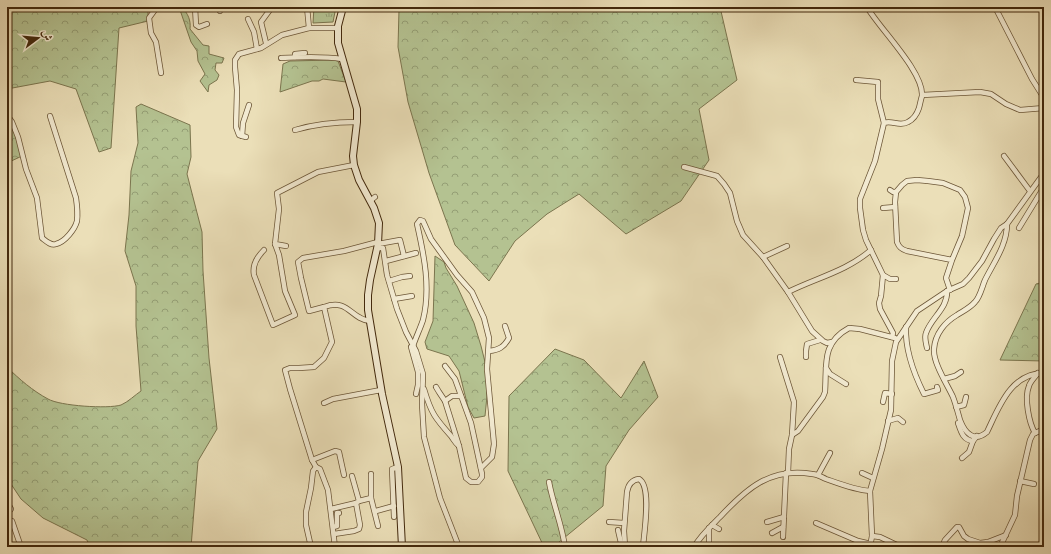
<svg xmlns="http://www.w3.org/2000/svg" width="1051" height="554" font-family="'Libre Bodoni',Amiri,serif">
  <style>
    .grass { fill: url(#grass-tufts); stroke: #7b754e }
    .forest { fill: url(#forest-crowns); stroke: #7b754e }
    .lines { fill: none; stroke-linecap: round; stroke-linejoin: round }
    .minor-casing { stroke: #6c5637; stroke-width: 6 }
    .secondary-casing { stroke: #42280c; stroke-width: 8 }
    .minor { stroke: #f2ead1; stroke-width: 4.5 }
    .secondary { stroke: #f2ead1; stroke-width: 6 }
  </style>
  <defs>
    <pattern id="grass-tufts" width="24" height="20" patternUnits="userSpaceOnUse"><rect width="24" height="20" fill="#b4c291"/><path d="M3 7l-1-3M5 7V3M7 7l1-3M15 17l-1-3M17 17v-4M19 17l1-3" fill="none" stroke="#949e75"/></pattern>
    <pattern id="forest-crowns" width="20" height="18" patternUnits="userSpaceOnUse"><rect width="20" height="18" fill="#b4c291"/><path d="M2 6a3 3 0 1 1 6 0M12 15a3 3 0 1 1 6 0" fill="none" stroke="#949e75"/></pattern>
  </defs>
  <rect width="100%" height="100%" fill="#ebdfb8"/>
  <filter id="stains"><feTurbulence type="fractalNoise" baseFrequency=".005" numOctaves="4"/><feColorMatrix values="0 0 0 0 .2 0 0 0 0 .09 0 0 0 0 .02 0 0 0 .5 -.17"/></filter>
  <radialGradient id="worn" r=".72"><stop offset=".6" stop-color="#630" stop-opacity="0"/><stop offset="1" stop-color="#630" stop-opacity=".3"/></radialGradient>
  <polygon class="grass" points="314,7 336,7 333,22 313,23"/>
  <g class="forest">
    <polygon points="7,7 148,7 148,21 119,28 111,148 99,152 76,89 50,81 7,89"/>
    <path d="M179,7H182C188,14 191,20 190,29L203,45L209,46V54L224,58L222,63H216L215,70L219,75L217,80L209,85L208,92L200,81L205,74L198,61L197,51L191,42Z"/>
    <polygon points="401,7 720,7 737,80 699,109 709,160 681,201 626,234 579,194 547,214 515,241 489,281 455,245 429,173 408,102 398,47 399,10"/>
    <polygon points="333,60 338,61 346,82 323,79 319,81 312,81 280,92 283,64 290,61"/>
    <path d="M141,104L190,125L191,157L187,174L202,232L203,271L209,358L217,429L198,461L191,547H90L87,540L43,518L21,499L7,478V367C19,379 33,391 48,399C60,406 108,409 121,405C128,402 135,395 141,391L136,326V286L125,251L129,215L131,171L138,143L136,107Z"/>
    <polygon points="7,119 18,140 22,156 7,163"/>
    <polygon points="435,256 444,262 446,268 457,286 474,323 481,346 486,366 487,396 485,416 474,418 468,407 459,371 449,356 427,349 425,342 433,321"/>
    <polygon points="1044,282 1044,361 1000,360 1036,284"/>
    <polygon points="555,349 584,360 621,398 644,361 658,397 629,430 606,466 603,506 553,547 544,547 508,471 509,396"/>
  </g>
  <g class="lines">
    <g class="minor-casing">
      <g id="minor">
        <polyline points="157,7 149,18 151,33 156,42 161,73"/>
        <polyline points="195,7 196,25 199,27 207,24"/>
        <polyline points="307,7 309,28"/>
        <path d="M867,7C879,28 924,72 922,96C921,99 920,104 919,108C917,114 914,119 908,122C900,127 892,120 884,123L875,161L860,199V208L863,230L866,240L883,275L881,296L879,303L880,309L893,333L892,337"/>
        <polyline points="995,7 1032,79 1044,98"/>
        <polyline points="220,11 221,7"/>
        <polyline points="248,19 254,32 257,49"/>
        <polyline points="266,43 261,22 272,7"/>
        <polyline points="295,57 295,54 305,53"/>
        <path d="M281,58C300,57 323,56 342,59"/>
        <polyline points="856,80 878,82 878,99 884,123"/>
        <polyline points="922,95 980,92 991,94 1006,104 1020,110 1044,108"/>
        <path d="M7,115L12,122L18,137L26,169L37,198L42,238C46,241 51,246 56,244C65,242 75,229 77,221C78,213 77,205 76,198L50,116"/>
        <path d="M295,130C315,124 337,122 357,122"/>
        <polyline points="242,136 243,123 249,105"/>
        <polyline points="246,137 239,135 236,127 237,90 235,67 235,60 239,54 261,48 282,35 309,28 338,28"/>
        <polyline points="1004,156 1030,191"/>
        <polyline points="684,167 717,176 724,184 730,193 737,221 743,235 763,257 788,292 812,331 823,341 827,343 832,342"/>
        <polyline points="890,190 893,192 896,192"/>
        <polyline points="370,201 375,197"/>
        <polyline points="883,208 895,207"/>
        <path d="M1007,224C1007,245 994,262 985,280C982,287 980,297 975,302C970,308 963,311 957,315C945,322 935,334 934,349C933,363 947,384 953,397C956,405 958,413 960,420C965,433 974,443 987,432C999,407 1011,373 1044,373"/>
        <polyline points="1019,228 1044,187"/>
        <polyline points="378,244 400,240 404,256"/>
        <polyline points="286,246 275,244 279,209 277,193 318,172 354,165"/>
        <polyline points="378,248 383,248 387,275 397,309 406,332 416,351 423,374 422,404 424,437 440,498 459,547"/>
        <path d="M264,250C257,257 252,265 254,275L273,325L295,315L285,291L279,255L275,244"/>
        <polyline points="763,257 787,246"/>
        <polyline points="386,261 416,253"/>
        <polyline points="883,275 890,279 896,279"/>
        <polyline points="389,281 402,277 410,276"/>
        <path d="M950,290L946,278L952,260L962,236L968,208L965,197L960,190L943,183L928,181L917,180L907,181L902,185L896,192L895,202L897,242C899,247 901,249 907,251L952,260"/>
        <path d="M788,292C816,278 847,271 871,250"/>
        <polyline points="394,299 412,296"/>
        <polyline points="324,307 309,311 301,278 298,262 303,258 344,251 378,242"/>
        <path d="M906,327C905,349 914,374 924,394L938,390L937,387"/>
        <path d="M413,346C416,337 420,329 423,320C431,288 424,255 417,224L420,220L423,221L431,239L457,275L472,292L484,318L489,338L487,369L494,444L492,457L481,468"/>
        <polyline points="411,347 418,372 418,385 416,394"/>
        <path d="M927,348C926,343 924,337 926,333C931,318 948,308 947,291"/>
        <path d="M489,351C499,350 504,347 509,338L505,326"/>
        <polyline points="780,357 794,402 792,435"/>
        <polyline points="806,357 806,351 807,344 820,340"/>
        <polyline points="826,368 830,374 846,384"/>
        <polyline points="944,379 955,376 961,372"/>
        <polyline points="436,387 439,392 445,401 459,446 466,478 471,482 478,482 482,477 482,474 471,423 455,379 445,366"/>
        <path d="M424,389C431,413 435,418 451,436C454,440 455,443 459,446"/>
        <polyline points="445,401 452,396 461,396"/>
        <polyline points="883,402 885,393 892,394"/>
        <polyline points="324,403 333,399 381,390"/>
        <polyline points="956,407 964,405 966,397"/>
        <polyline points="888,421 898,418 903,422"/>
        <path d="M958,423C961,432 963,440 973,441L977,436"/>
        <path d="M1035,433C1029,423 1024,398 1029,386C1030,382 1035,377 1038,373"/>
        <polyline points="962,458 969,452 973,441"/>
        <polyline points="312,460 335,451 339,452 344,475"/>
        <path d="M316,467L312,460L290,389L285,370L290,368H299L314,367L324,358L332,342L324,307C349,298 350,319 370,321"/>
        <path d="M788,473L789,449L792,435L798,431L823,397L825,392C827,365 821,343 849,328L860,329L895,338"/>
        <polyline points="862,473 873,478"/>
        <polyline points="818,475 830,453"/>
        <polyline points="1020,481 1034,484"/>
        <path d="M549,482C553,504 562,525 565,547"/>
        <polyline points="371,498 378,526"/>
        <polyline points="359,501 371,498 371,474"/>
        <polyline points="7,502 11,509 7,514"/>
        <polyline points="331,509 356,503 359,501 352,476"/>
        <polyline points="376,511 394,506"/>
        <polyline points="394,517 392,469 398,467"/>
        <polyline points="7,520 12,521 21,547"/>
        <polyline points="609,522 624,523"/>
        <polyline points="767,522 784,517"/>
        <polyline points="816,523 858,541 871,544"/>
        <polyline points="712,525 719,529"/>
        <polyline points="333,527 337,526 337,513 339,513"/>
        <polyline points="618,530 621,543 623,547"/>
        <polyline points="772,533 783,527"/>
        <polyline points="334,534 354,531 359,529 360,525 356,503"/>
        <polyline points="872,536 880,537 901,547"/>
        <polyline points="783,537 786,473"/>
        <polyline points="311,547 306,525 306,512 311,488 313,471 316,467 320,469 328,490 335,547"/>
        <path d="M625,547L624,531L627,492C628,486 631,480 639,479C652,486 644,533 643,547"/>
        <path d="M694,547C701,535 711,526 720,517C746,489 770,467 812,474C817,474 821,477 826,479C840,484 855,490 870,491"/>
        <polyline points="709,547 709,528"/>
        <polyline points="870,547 872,536 870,491 882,449 891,410 892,361 896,342 917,311 947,291 963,284 969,278 982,261 994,239 1001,228 1007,224 1044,173"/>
        <polyline points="942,547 945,540 957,527 959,527 964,536 968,539 980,543 988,542 1006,535"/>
        <polyline points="1000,547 1015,515 1017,496 1030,440 1033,434 1044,429"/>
        <polyline points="1032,547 1039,546 1044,540"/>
      </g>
    </g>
    <g class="secondary-casing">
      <polyline id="secondary" points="343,7 338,26 338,43 357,109 357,122 353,156 354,165 359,180 374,208 379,223 378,244 370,280 368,295 368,310 382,394 398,467 402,547"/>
    </g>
    <use href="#minor" class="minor"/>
    <use href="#secondary" class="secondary"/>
  </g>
  <rect width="1051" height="554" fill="none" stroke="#ebdfb8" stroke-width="24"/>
  <rect x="8" y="8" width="1035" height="538" fill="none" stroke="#42280c" stroke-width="2"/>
  <rect x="12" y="12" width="1027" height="530" fill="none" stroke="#42280c"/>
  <g transform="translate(38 38) rotate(74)" stroke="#f2ead1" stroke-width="3" paint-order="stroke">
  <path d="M0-3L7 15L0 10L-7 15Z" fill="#42280c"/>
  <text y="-6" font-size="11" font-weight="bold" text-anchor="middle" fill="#42280c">ش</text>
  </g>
  <rect width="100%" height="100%" filter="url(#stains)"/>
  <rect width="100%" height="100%" fill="url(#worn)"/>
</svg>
